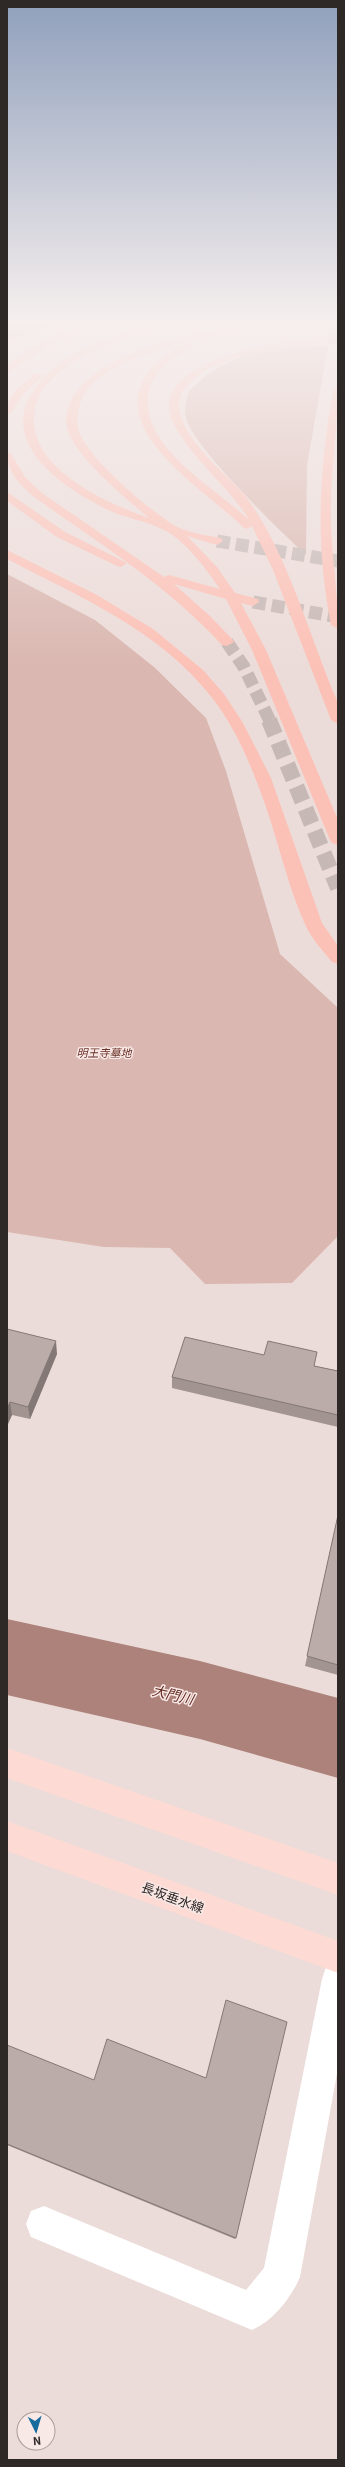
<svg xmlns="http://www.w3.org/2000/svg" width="345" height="2467" font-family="Georgia,'Noto Sans JP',serif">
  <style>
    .green { fill: #dab7b0 }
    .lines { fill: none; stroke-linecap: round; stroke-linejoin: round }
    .river { fill: #ac827b; fill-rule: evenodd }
    .highway-tunnel-far2 { stroke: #c6b8b5; stroke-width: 10; stroke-dasharray: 10 5; stroke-linecap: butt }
    .highway-tunnel-far1 { stroke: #c6b8b5; stroke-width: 13; stroke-dasharray: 13 6; stroke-linecap: butt }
    .highway-tunnel { stroke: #c6b8b5; stroke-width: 16; stroke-dasharray: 16 8; stroke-linecap: butt }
    .minor { fill: #fff; fill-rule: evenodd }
    .major { fill: #fddad3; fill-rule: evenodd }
    .highway { fill: #fcc1b6; fill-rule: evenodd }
    .wall { fill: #a19491 }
    .shaded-wall { fill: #837876 }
    .building { fill: #bbaca9; stroke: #837876 }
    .labels { text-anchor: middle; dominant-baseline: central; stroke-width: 3; stroke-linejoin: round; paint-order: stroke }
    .park-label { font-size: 11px; font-style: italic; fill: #693028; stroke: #f9e9e6 }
    .near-street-label { font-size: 13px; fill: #2e2827; stroke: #f9e9e6 }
    .near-water-label { font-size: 14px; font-style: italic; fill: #642c24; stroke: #f9e9e6 }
  </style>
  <rect width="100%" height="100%" fill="#ecdcd9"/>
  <g class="green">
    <polygon points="7,323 62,323 7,341"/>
    <path d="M296,345L328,346L307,465L306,555C281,532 193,447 186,418C184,413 186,398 188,394C189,391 193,387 196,385C220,358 261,351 296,345Z"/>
    <polygon points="7,574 95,620 154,667 206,718 226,771 280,954 338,1008 338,1236 292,1283 205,1284 170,1248 104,1247 7,1232"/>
  </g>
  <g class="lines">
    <polygon class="river" points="7,1619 200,1661 338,1698 338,1778 200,1739 7,1695"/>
    <polyline class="highway-tunnel-far2" points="327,339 338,338"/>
    <g class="highway-tunnel-far1">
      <polyline points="217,541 338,561"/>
      <polyline points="253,602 338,617"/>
      <polyline points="227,642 244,667 270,721"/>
    </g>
    <polyline class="highway-tunnel" points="269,720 338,888"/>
    <path class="minor" d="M338,1963V2068L300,2277C291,2298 273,2321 252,2330L31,2237L26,2224L31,2211L44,2206L246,2290L264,2268L322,1979L326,1967Z"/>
    <g class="major">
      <polygon points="7,1748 338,1863 338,1895 7,1778"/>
      <polygon points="7,1821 338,1941 338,1973 7,1851"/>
    </g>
    <g class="highway">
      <path d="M88,323H101L53,344L7,373V365C31,346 59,333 88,323Z"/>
      <path d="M158,323H173C166,330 141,334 130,337C114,342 98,349 83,357C60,369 37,387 34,414C29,469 106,503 149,518C128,500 64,449 66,420C70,348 228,323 284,323C279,328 252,329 243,331C202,337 102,357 82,398C77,410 75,425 81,436C93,462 147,508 172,524C185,533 206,535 221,538L223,541L217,545L187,536L217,567L235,593L258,599L259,602L253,606L241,603L266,650L338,820V845L332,843L330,840L252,650L226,599L174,584L210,616L232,639L234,642L227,646L222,645C167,585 100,544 34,497C20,484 7,473 7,453L11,454L25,477L42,493L164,577L169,575L220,589C207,570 185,540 164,530C149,522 131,519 115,513C74,495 0,450 30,396C55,351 112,336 158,323Z"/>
      <path d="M327,336L332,339L330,341C288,351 216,350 186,387C157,421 227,473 246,497C288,553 310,639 338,703V724L331,720L273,570L252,526L247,529L243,527C205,489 90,422 159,361C167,354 183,340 193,343V347C171,358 150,373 148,399C145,451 217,488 250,521C229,487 196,463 176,428C135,359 287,341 327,336Z"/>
      <path d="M36,373L44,375L23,394L11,413L7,414C7,394 21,385 36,373Z"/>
      <path d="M338,387C338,427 331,466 331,507C330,548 338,588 338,629L331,625C315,543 319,472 333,390Z"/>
      <polygon points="7,492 65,532 127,563 121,567 117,566 57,537 7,501"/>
      <path d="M7,550L97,595L153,629L203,670L224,694L243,723L271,778L322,923L338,946V964L332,962C322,950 310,937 304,922C288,886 279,845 266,807C253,770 237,730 213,699C161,631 80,597 7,559Z"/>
    </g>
  </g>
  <g class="wall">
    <polygon points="7,1329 57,1354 30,1419 12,1415 7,1426"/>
    <polygon points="264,1355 338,1371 338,1427 172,1388 172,1377"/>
    <polygon points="338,1515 338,1675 305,1666"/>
    <polygon points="7,2045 236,2238 235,2239 7,2145"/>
  </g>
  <g class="shaded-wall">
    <polygon points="56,1341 57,1354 30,1419 28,1407"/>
    <polygon points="10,1402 12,1415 7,1426 7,1409"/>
  </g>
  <g class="building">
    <polygon points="7,1329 56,1341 28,1407 10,1402 7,1409"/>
    <polygon points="185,1337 264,1355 268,1341 317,1352 314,1366 338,1371 338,1415 172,1377"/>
    <polygon points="338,1515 338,1665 307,1656"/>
    <polygon points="226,2000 287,2022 236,2238 7,2144 7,2045 94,2080 107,2039 206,2078"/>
  </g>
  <linearGradient id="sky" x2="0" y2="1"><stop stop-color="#90a0bc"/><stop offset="0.48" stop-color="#f6efee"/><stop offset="1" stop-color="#f6efee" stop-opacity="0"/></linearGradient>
  <rect width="345" height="669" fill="url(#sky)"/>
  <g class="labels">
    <g class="park-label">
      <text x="104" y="1052">明王寺墓地</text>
    </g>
    <g class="near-street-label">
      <text transform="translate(173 1897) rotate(20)">長坂垂水線</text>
    </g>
    <g class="near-water-label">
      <text transform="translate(173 1694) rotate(13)">大門川</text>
    </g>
  </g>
  <rect width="345" height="2467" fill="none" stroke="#2e2827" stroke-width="16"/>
  <g transform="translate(36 2431) rotate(175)"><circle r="19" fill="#f9e9e6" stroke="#a89c9a"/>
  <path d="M0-3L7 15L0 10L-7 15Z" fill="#166c9c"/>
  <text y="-6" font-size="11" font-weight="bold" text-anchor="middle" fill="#2e2827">N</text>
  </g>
</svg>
